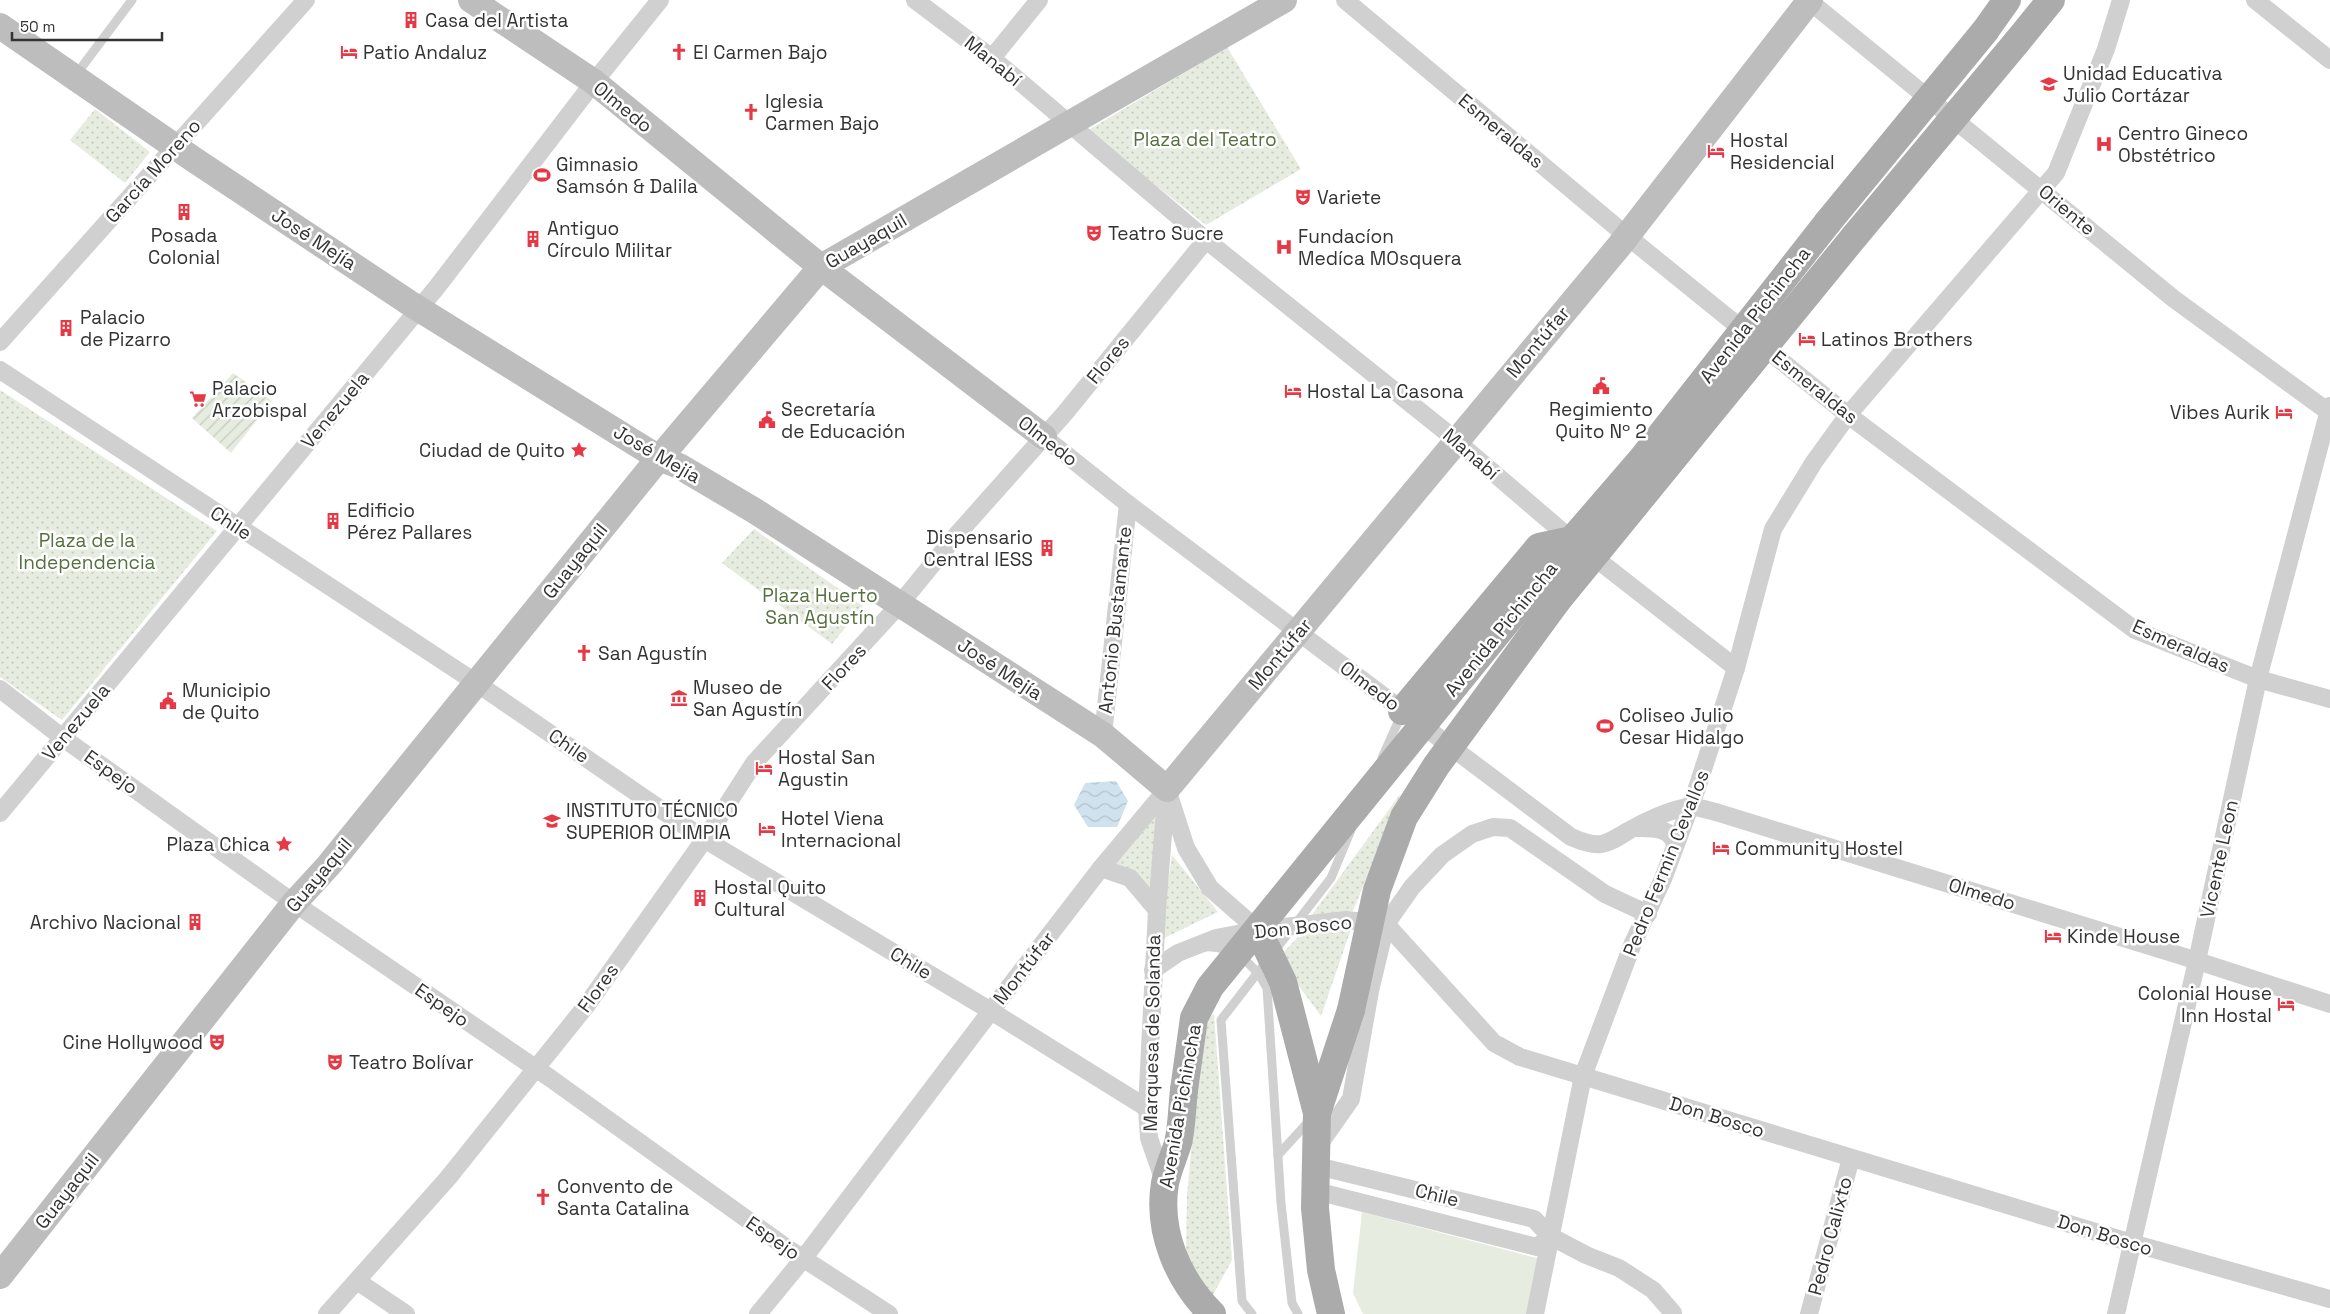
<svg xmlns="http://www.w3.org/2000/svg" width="2330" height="1314" font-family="'Space Grotesk',sans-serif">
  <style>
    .grass { fill: #e6ecdf }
    .park { fill: url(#park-dots) }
    .garden { fill: url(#garden-furrows) }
    .water { fill: url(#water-waves) }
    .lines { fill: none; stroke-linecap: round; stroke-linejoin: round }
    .lane { stroke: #d0d0d0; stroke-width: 9 }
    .street { stroke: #d0d0d0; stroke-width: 18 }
    .secondary { stroke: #bdbdbd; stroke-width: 26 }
    .primary { stroke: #ababab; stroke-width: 28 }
    .primary-bridge { stroke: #ababab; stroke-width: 28 }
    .labels { text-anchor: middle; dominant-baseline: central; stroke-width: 5; stroke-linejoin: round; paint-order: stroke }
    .poi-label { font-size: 19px; fill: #333; stroke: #fff; text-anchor: start }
    .street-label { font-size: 19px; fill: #333; stroke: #fff }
    .park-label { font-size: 19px; fill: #56703f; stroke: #fff }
  </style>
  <defs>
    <pattern id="park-dots" width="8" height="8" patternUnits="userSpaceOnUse" patternTransform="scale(1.25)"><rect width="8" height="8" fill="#e6ecdf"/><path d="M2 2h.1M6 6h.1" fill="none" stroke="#c6cbc0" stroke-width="1.8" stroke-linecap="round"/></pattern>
    <pattern id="garden-furrows" width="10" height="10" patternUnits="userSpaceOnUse" patternTransform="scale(1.25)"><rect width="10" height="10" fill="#e6ecdf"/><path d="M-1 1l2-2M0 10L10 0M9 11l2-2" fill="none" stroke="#c6cbc0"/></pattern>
    <pattern id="water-waves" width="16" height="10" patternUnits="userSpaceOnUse" patternTransform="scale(1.25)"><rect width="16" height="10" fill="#cfe2ee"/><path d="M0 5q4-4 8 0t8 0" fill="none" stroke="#b2c2cd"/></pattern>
  </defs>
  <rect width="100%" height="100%" fill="#fff"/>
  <polygon class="grass" points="1362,1212 1544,1260 1529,1314 1363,1314 1353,1293"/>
  <g class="park">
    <polygon points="1227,47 1301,169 1206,225 1087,131"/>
    <polygon points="95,109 150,152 125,183 70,140"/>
    <polygon points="0,390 217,531 62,720 0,677"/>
    <polygon points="754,529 863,606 832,644 722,563"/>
    <polygon points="1401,793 1353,911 1309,919"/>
    <polygon points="1158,809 1150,893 1134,870 1115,865"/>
    <polygon points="1172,855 1218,912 1160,940"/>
    <polygon points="1351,929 1321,1016 1293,978 1280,956 1297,938 1321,930"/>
    <polygon points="1214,1014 1232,1260 1209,1302 1186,1253 1187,1195 1204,1020"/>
  </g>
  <polygon class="garden" points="233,373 272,401 231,453 192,418"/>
  <polygon class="water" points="1116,781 1128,801 1117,827 1088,827 1074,805 1085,783"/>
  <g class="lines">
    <g class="lane">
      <polyline points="75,76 132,0"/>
      <polyline points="1382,758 1402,713"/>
      <path d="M1204,947C1232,945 1255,964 1267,988L1281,1203L1292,1303L1298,1314"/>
      <polyline points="1278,1155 1310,1120"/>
      <polyline points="1252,1314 1242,1301 1221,1020 1331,878 1351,830"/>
    </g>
    <g class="street">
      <polyline points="915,0 992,58 1206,240 1446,432 1572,540 1736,668"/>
      <polyline points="1345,0 1627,236 1848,415 2135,630 2258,679 2330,699"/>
      <polyline points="1808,0 2174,299 2330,413"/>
      <polyline points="2255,0 2330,60"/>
      <polyline points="992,58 1039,0"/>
      <polyline points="0,342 306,0"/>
      <polyline points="0,370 475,682 704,839 991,1011 1147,1108"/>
      <path d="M1044,437L1128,504L1571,837C1599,849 1604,846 1628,831C1642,823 1673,808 1689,807C1698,806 1710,811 1719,813L2185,957L2330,1004"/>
      <polyline points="0,689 63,738 294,903 550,1078 787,1248 889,1314"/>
      <polyline points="1103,735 1128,504"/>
      <polyline points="1167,789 1186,848 1210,888 1258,930"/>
      <polyline points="0,813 437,287 594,82 660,0"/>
      <path d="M1637,828C1652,828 1672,827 1675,845"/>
      <polyline points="1101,868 1130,878 1157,910 1147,1108 1149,1138 1165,1184"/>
      <polyline points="1157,910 1166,797"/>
      <polyline points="1153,970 1178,953 1216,938 1258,930 1346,920 1386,924 1494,1043 1520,1057 2132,1243 2330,1299"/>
      <polyline points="1318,1146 1351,1099 1370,991 1386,924 1412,887 1442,855 1472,834 1493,827 1510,828 1605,894 1648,914"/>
      <polyline points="1317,1166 1534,1219 1550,1236 1586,1255 1619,1268 1653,1290 1673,1313"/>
      <polyline points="1316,1191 1537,1247 1550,1236"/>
      <polyline points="357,1281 406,1314"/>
      <polyline points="327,1314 448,1178 586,1006 709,833 754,763 900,604 953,539 1065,413 1206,240"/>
      <polyline points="758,1314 803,1259 1003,995 1101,868 1167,789"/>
      <polyline points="1535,1314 1583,1076 1633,943 1663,879 1697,788 1736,668 1773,529 1814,462 1848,415 2056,173 2106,49 2121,0"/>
      <polyline points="1809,1314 1851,1158"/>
      <polyline points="2116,1314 2197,961 2258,679 2330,406"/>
    </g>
    <g class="secondary">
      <polyline points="471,0 594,82 821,267 1044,437"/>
      <polyline points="0,26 193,159 411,304 659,458 679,466 755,511 1103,735 1167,789 1620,245 1810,0"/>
      <polyline points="0,1276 294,903 328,866 650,469 821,267 1284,0"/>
    </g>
    <g class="primary">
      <polyline points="1985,31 2007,0"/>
      <polyline points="2016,43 2051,0"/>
      <polyline points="1535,587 1572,540 1642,459 1828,222"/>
      <polyline points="1557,601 1854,237"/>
      <polyline points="1402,711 1539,547 1572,540"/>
      <polyline points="1258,930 1283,982 1317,1113"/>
      <path d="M1184,1090C1182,1107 1182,1126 1178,1143C1174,1156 1168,1169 1165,1183C1157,1232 1178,1280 1212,1314"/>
      <polyline points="1331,1314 1321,1270 1315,1208 1317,1113 1351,1010"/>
    </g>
    <g class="primary-bridge">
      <polyline points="1828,222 1985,31"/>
      <polyline points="1854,237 2016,43"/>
      <polyline points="1351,1010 1377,890 1404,817 1436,766 1557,601"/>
      <polyline points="1184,1090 1194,1018 1210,987 1535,587"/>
    </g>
  </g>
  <defs>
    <g id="building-bare" transform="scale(1.35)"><path d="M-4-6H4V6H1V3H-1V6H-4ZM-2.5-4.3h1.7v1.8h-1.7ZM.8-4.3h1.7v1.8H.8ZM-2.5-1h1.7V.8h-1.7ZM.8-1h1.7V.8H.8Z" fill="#e63946" stroke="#fff" stroke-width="2.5" paint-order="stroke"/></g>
    <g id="hotel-bare" transform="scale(1.35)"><path d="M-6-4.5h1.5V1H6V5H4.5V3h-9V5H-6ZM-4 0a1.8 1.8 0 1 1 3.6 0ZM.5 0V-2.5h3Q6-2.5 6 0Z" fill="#e63946" stroke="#fff" stroke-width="2.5" paint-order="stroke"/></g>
    <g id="church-bare" transform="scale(1.35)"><path d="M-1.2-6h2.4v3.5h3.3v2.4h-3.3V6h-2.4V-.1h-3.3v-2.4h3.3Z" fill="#e63946" stroke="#fff" stroke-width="2.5" paint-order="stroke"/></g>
    <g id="school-bare" transform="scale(1.35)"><path d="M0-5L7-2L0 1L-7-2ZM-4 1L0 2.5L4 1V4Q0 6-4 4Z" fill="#e63946" stroke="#fff" stroke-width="2.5" paint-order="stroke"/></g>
    <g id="hospital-bare" transform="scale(1.35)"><path d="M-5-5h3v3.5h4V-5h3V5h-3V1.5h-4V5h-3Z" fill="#e63946" stroke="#fff" stroke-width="2.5" paint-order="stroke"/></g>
    <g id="stadium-bare" transform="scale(1.35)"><path d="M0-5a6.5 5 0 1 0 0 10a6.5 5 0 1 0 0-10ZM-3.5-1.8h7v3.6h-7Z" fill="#e63946" stroke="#fff" stroke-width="2.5" paint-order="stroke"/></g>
    <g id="theatre-bare" transform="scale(1.35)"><path d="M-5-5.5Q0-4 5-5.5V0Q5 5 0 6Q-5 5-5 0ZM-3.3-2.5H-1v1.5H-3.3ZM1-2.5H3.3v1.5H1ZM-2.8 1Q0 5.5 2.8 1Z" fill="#e63946" stroke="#fff" stroke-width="2.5" paint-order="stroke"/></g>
    <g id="civic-bare" transform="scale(1.35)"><path d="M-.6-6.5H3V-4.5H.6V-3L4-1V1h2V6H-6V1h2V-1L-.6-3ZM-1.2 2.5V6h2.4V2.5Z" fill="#e63946" stroke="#fff" stroke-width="2.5" paint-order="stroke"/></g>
    <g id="supermarket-bare" transform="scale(1.35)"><path d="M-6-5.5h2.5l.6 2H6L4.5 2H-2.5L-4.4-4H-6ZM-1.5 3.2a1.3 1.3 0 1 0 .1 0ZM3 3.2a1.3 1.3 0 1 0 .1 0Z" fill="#e63946" stroke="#fff" stroke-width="2.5" paint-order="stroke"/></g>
    <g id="sight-bare" transform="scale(1.35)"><path d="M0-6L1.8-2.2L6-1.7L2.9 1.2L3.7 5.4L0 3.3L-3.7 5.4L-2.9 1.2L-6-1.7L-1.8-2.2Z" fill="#e63946" stroke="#fff" stroke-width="2.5" paint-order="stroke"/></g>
    <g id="museum-bare" transform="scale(1.35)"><path d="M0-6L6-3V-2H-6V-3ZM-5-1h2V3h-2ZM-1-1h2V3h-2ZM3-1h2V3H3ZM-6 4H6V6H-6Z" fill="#e63946" stroke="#fff" stroke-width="2.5" paint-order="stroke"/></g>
    <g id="university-bare" transform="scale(1.35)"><path d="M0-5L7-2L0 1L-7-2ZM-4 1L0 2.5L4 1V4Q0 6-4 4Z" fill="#e63946" stroke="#fff" stroke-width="2.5" paint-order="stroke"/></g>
  </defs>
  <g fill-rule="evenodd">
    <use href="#building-bare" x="411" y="20"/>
    <use href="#hotel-bare" x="349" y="52"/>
    <use href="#church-bare" x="679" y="52"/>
    <use href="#school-bare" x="2049" y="84"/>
    <use href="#church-bare" x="751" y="112"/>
    <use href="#hospital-bare" x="2104" y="144"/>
    <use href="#hotel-bare" x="1716" y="151"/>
    <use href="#stadium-bare" x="542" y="175"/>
    <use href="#theatre-bare" x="1303" y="197"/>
    <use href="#building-bare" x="184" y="212"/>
    <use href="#theatre-bare" x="1094" y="233"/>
    <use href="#building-bare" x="533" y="239"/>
    <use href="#hospital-bare" x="1284" y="247"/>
    <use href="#building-bare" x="66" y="328"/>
    <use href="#hotel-bare" x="1807" y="339"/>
    <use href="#civic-bare" x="1601" y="386"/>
    <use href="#hotel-bare" x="1293" y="391"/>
    <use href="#supermarket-bare" x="198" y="399"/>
    <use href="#hotel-bare" x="2284" y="412"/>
    <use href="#civic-bare" x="767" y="420"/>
    <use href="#sight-bare" x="579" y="450"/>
    <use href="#building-bare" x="333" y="521"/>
    <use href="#building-bare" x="1047" y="548"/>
    <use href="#church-bare" x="584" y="653"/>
    <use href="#museum-bare" x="679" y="698"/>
    <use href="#civic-bare" x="168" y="701"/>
    <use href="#stadium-bare" x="1605" y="726"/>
    <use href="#hotel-bare" x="764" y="768"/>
    <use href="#university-bare" x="552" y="821"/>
    <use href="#hotel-bare" x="767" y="829"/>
    <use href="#sight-bare" x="284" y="844"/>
    <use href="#hotel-bare" x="1721" y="848"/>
    <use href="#building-bare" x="700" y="898"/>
    <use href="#building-bare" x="195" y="922"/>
    <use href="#hotel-bare" x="2053" y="936"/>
    <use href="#hotel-bare" x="2286" y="1004"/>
    <use href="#theatre-bare" x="217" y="1042"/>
    <use href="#theatre-bare" x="335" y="1062"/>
    <use href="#church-bare" x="543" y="1197"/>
  </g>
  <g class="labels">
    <g class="poi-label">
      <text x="425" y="20">Casa del Artista</text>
      <text x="363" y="52">Patio Andaluz</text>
      <text x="693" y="52">El Carmen Bajo</text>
      <text x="2063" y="73">Unidad Educativa<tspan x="2063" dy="22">Julio Cortázar</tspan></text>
      <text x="765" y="101">Iglesia<tspan x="765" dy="22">Carmen Bajo</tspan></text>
      <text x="2118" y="133">Centro Gineco<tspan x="2118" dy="22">Obstétrico</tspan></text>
      <text x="1730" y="140">Hostal<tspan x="1730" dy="22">Residencial</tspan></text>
      <text x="556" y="164">Gimnasio<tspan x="556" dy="22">Samsón &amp; Dalila</tspan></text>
      <text x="1317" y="197">Variete</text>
      <text x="547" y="228">Antiguo<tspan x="547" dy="22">Círculo Militar</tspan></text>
      <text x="1108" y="233">Teatro Sucre</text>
      <text x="184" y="235" text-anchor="middle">Posada<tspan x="184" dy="22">Colonial</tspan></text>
      <text x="1298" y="236">Fundacíon<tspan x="1298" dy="22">Medíca MOsquera</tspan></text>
      <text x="80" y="317">Palacio<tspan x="80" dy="22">de Pizarro</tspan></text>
      <text x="1821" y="339">Latinos Brothers</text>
      <text x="212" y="388">Palacio<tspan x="212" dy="22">Arzobispal</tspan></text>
      <text x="1307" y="391">Hostal La Casona</text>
      <text x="781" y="409">Secretaría<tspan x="781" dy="22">de Educación</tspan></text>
      <text x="1601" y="409" text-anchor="middle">Regimiento<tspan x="1601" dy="22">Quito Nº 2</tspan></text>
      <text x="2270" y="412" text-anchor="end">Vibes Aurik</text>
      <text x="565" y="450" text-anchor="end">Ciudad de Quito</text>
      <text x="347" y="510">Edificio<tspan x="347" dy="22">Pérez Pallares</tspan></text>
      <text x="1033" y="537" text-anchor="end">Dispensario<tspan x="1033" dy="22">Central IESS</tspan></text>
      <text x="598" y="653">San Agustín</text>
      <text x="693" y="687">Museo de<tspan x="693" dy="22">San Agustín</tspan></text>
      <text x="182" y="690">Municipio<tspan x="182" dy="22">de Quito</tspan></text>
      <text x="1619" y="715">Coliseo Julio<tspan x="1619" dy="22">Cesar Hidalgo</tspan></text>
      <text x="778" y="757">Hostal San<tspan x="778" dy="22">Agustin</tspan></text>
      <text x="566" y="810">INSTITUTO TÉCNICO<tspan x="566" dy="22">SUPERIOR OLIMPIA</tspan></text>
      <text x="781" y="818">Hotel Viena<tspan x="781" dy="22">Internacional</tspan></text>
      <text x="270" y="844" text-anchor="end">Plaza Chica</text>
      <text x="1735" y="848">Community Hostel</text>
      <text x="714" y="887">Hostal Quito<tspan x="714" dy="22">Cultural</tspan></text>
      <text x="181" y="922" text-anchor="end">Archivo Nacional</text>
      <text x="2067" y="936">Kinde House</text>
      <text x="2272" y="993" text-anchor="end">Colonial House<tspan x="2272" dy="22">Inn Hostal</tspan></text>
      <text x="203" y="1042" text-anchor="end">Cine Hollywood</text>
      <text x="349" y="1062">Teatro Bolívar</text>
      <text x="557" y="1186">Convento de<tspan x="557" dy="22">Santa Catalina</tspan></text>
    </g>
    <g class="street-label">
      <text transform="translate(993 61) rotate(39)">Manabí</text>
      <text transform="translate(623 107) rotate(39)">Olmedo</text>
      <text transform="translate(1501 131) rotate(40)">Esmeraldas</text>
      <text transform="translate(153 171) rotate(-48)">García Moreno</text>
      <text transform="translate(2067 210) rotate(40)">Oriente</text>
      <text transform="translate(314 239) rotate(33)">José Mejía</text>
      <text transform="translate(866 241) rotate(-30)">Guayaquil</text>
      <text transform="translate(1755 315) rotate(-52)">Avenida Pichincha</text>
      <text transform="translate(1538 342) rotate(-50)">Montúfar</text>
      <text transform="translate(1108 360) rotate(-51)">Flores</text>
      <text transform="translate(1815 387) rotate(39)">Esmeraldas</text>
      <text transform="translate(335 410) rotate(-50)">Venezuela</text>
      <text transform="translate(1048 441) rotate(38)">Olmedo</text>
      <text transform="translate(657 454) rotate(30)">José Mejía</text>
      <text transform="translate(1471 454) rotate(41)">Manabí</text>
      <text transform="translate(231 523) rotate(33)">Chile</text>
      <text transform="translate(575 561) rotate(-51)">Guayaquil</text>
      <text transform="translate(1115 620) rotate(-84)">Antonio Bustamante</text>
      <text transform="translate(1501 629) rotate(-51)">Avenida Pichincha</text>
      <text transform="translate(2181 646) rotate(24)">Esmeraldas</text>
      <text transform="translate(1280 654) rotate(-50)">Montúfar</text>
      <text transform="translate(844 667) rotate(-47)">Flores</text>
      <text transform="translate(1000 669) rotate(33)">José Mejía</text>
      <text transform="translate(1370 686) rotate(37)">Olmedo</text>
      <text transform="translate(76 722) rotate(-50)">Venezuela</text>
      <text transform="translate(569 746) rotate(35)">Chile</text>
      <text transform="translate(111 772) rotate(36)">Espejo</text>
      <text transform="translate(2219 859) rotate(-78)">Vicente Leon</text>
      <text transform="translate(1666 863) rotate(-68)">Pedro Fermin Cevallos</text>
      <text transform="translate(319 875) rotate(-50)">Guayaquil</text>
      <text transform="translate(1982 894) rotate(17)">Olmedo</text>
      <text transform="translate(1303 927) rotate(-6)">Don Bosco</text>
      <text transform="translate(911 963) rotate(31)">Chile</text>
      <text transform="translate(1024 968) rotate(-52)">Montúfar</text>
      <text transform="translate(598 988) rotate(-54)">Flores</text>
      <text transform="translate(442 1005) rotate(35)">Espejo</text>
      <text transform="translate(1152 1033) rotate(-89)">Marquesa de Solanda</text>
      <text transform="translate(1180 1106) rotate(-80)">Avenida Pichincha</text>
      <text transform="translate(1717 1117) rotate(17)">Don Bosco</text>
      <text transform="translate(67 1191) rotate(-52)">Guayaquil</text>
      <text transform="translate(1437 1195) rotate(14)">Chile</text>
      <text transform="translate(2105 1235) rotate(17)">Don Bosco</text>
      <text transform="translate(1830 1236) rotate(-75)">Pedro Calixto</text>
      <text transform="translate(773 1238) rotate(35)">Espejo</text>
    </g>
    <g class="park-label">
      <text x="1205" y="139">Plaza del Teatro</text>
      <text x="87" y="540">Plaza de la<tspan x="87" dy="22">Independencia</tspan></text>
      <text x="820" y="595">Plaza Huerto<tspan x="820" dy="22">San Agustín</tspan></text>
    </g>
  </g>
  <path d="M12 32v8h150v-8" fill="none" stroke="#333333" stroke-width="2.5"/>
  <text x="20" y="32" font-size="15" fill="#333333" stroke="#ffffff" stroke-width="4" paint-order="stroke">50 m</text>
</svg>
